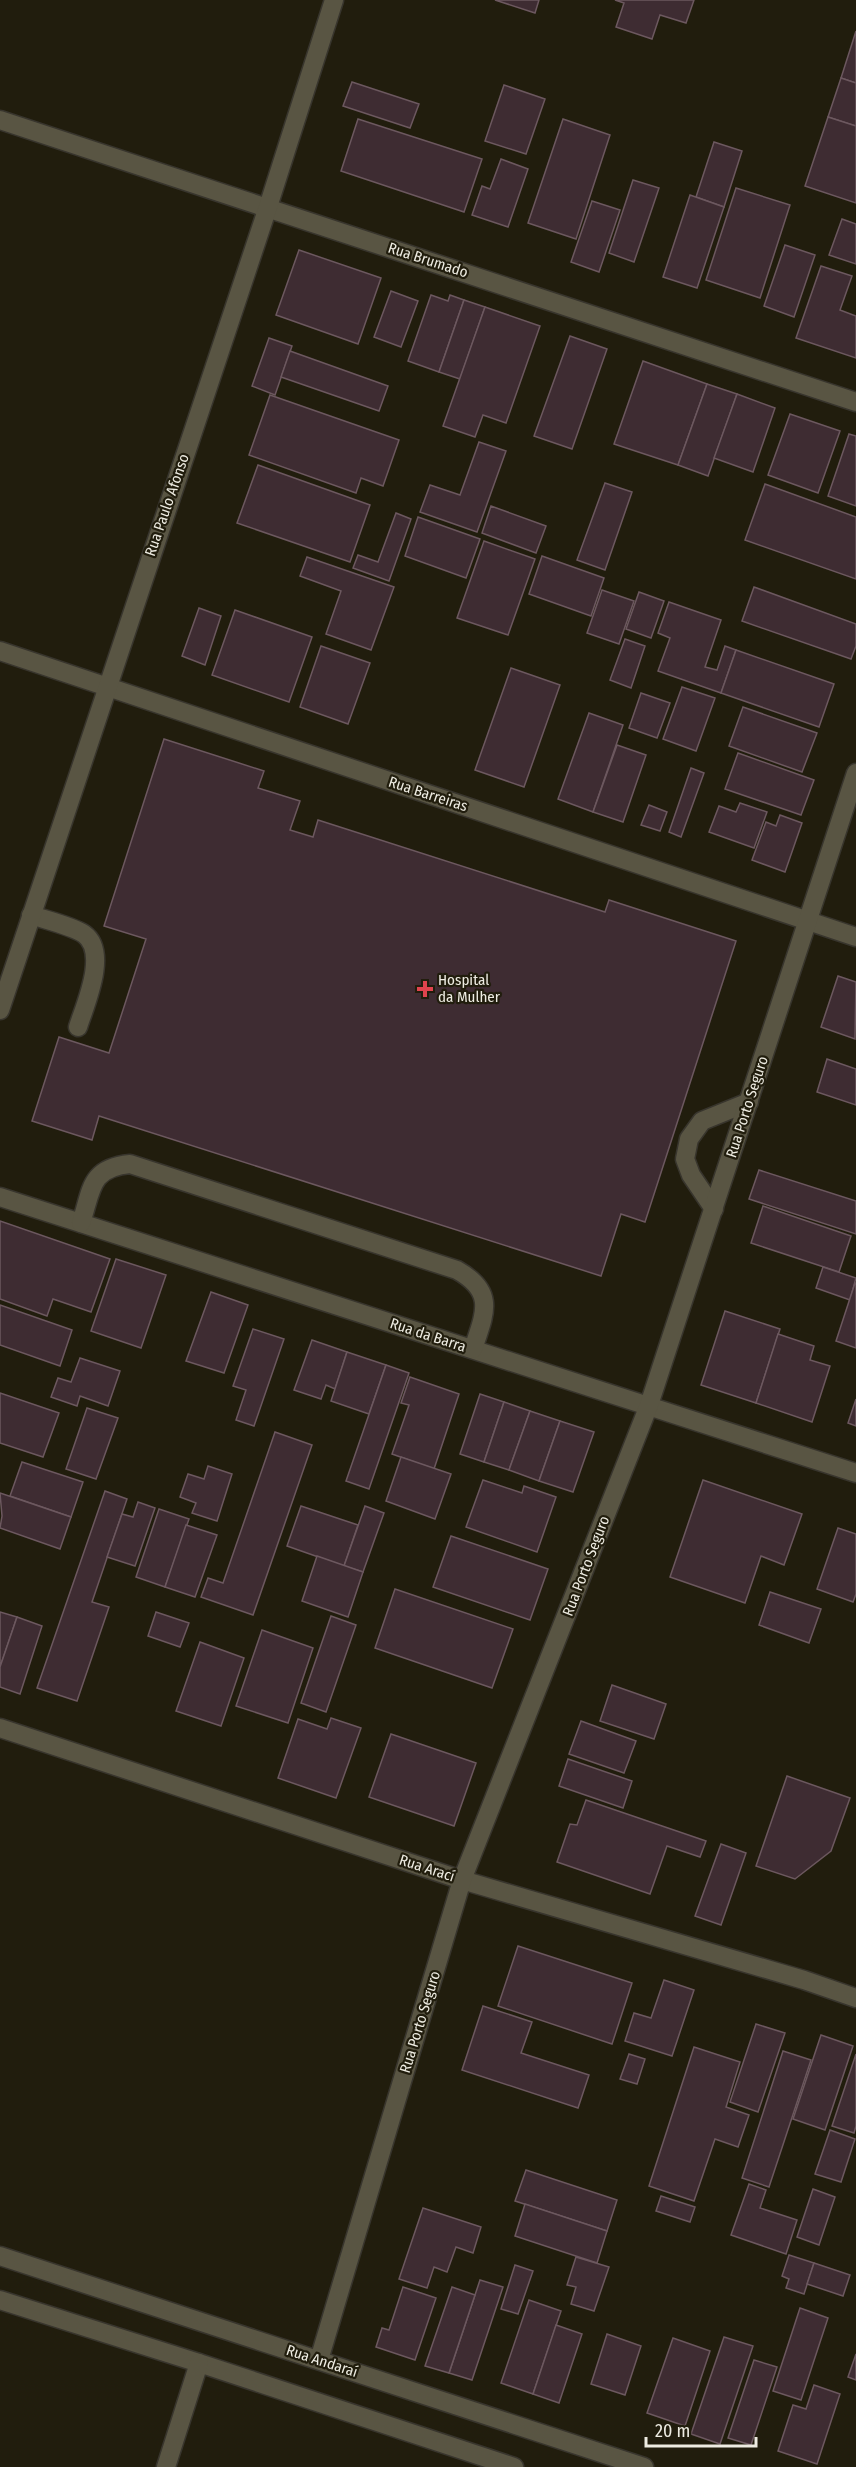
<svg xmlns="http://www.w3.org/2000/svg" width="856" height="2467" font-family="'Fira Sans Condensed',sans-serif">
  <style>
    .building { fill: #3e2c32; stroke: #6c585f; stroke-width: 1.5 }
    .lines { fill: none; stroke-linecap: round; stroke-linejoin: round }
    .minor-casing { stroke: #38352d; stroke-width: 21 }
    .minor { stroke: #595543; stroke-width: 18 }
    .health-dot { fill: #e0444e; stroke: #211d0d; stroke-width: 2 }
    .labels { text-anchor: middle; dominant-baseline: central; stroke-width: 4.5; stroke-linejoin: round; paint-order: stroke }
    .street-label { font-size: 15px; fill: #eeece2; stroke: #211d0d }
    .poi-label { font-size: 15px; fill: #eeece2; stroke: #211d0d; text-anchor: start }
  </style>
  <rect width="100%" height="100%" fill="#211d0d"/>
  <g class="building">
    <polygon points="495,0 539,0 535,13"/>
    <polygon points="615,0 694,0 686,23 660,15 652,39 616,27 624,3"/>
    <polygon points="856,31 856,83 841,78"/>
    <polygon points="841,78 856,83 856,126 828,117"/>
    <polygon points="352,82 419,104 410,128 343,106"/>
    <polygon points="504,85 545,99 526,154 485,141"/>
    <polygon points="828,117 856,126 856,203 805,186"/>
    <polygon points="358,119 482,159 464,212 341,171"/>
    <polygon points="563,119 610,135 576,239 528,223"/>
    <polygon points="714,142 742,151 724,207 696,197"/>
    <polygon points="501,159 528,169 508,227 472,215 482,186 490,189"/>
    <polygon points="633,180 659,188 634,262 609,253"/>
    <polygon points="736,188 790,205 760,298 706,280"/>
    <polygon points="690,195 724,207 697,288 663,277"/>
    <polygon points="592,201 620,210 599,272 571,262"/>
    <polygon points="842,219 856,224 856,264 829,255"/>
    <polygon points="785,245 815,255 794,317 764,306"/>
    <polygon points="299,250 381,278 358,344 276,315"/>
    <polygon points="821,266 852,276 840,310 856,316 856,358 796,338"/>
    <polygon points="391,291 418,301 401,347 374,337"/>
    <polygon points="431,295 448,301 450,295 464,300 439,372 408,361"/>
    <polygon points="464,300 485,307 460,379 439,372"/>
    <polygon points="485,307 540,326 506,423 483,415 475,437 443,426"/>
    <polygon points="570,336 607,349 572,449 534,436"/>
    <polygon points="269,338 292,346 275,395 252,386"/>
    <polygon points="290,351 388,386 379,411 281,377"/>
    <polygon points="643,361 707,384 678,465 614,444"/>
    <polygon points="707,384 737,394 708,476 678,465"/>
    <polygon points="737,394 775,408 753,472 714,458"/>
    <polygon points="270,395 399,440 383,486 361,478 356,493 249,455"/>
    <polygon points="790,414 840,431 818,493 768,475"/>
    <polygon points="849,434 856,436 856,506 828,496"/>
    <polygon points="479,442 506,451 477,532 420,512 430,485 460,495"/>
    <polygon points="258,465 370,505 350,562 237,523"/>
    <polygon points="605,483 632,492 605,570 577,560"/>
    <polygon points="765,484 856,517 856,579 745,540"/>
    <polygon points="491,506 546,526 536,553 482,533"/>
    <polygon points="396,513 411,519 389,581 353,568 358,555 378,562"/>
    <polygon points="418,517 480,539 466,578 405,556"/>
    <polygon points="484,541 535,559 508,635 457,618"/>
    <polygon points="542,556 604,578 591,616 529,594"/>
    <polygon points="307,557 394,587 371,650 326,634 341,591 300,576"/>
    <polygon points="754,587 856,624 856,646 851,659 742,621"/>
    <polygon points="602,590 634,601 619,644 587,633"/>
    <polygon points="639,592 664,601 651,638 626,629"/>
    <polygon points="669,602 721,620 705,667 717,670 725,646 736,650 721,693 658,671 670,638 658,633"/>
    <polygon points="199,608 221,616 205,665 182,656"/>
    <polygon points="235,610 312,637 289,702 212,675"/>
    <polygon points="625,639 645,646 631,688 610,680"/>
    <polygon points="321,646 370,663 348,724 300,707"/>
    <polygon points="736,650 834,684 819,727 721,693"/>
    <polygon points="511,668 560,685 524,787 475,770"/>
    <polygon points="682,687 715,698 696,751 663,739"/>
    <polygon points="641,693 670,703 657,738 629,728"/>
    <polygon points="743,707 817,733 802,772 729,746"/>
    <polygon points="589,713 623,725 593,812 558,799"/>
    <polygon points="164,739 264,771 258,788 300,801 290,830 313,837 318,820 605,912 609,900 736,941 645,1222 621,1214 601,1276 99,1116 92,1140 32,1121 59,1037 109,1053 146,939 104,926"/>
    <polygon points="617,745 646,755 623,822 593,812"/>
    <polygon points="738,753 814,780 801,815 725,789"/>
    <polygon points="691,768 704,773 681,837 669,832"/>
    <polygon points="740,803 767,812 754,848 709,832 719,806 736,812"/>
    <polygon points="649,805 667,812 660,831 641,825"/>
    <polygon points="780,815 802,823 785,872 752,860 766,822 776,826"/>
    <polygon points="838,976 856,982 855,1039 821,1027"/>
    <polygon points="827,1059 856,1069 856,1105 817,1092"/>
    <polygon points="759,1170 856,1201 856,1234 749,1199"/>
    <polygon points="763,1206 851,1236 839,1272 751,1243"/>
    <polygon points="0,1221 110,1259 91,1312 53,1299 47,1316 0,1299"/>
    <polygon points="116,1259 166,1275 141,1348 91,1331"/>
    <polygon points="823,1267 856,1278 850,1300 816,1288"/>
    <polygon points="855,1283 856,1283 856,1348 836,1341"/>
    <polygon points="211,1292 248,1305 224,1373 186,1361"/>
    <polygon points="0,1305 72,1330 60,1366 0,1345"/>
    <polygon points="725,1311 780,1329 756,1403 701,1385"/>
    <polygon points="253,1329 284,1339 254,1426 236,1420 246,1390 233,1386"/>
    <polygon points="778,1334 814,1346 810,1360 830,1366 812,1422 756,1403"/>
    <polygon points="312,1340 347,1352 335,1389 326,1385 321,1399 294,1390"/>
    <polygon points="347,1352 386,1365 369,1414 331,1401"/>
    <polygon points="80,1358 120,1371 108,1406 80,1396 77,1406 51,1397 58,1378 71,1382"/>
    <polygon points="386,1365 409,1373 369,1489 346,1481"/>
    <polygon points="410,1377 459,1394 434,1469 392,1454 409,1405 401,1403"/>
    <polygon points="0,1393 59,1413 43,1457 0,1443"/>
    <polygon points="480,1394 504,1402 484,1462 460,1454"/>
    <polygon points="856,1399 856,1426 848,1423"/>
    <polygon points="504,1402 530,1411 509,1470 484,1462"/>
    <polygon points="87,1408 118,1418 96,1479 66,1469"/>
    <polygon points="530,1411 560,1421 539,1481 509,1470"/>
    <polygon points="560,1421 594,1432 573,1492 539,1481"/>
    <polygon points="275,1432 312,1445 253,1615 201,1597 208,1578 223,1583"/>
    <polygon points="401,1457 451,1474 435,1519 386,1501"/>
    <polygon points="22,1462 83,1482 71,1517 10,1496"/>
    <polygon points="208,1466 232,1474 217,1521 192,1513 196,1503 180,1497 188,1474 204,1479"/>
    <polygon points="483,1480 522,1493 524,1486 556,1497 537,1552 466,1527"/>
    <polygon points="703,1480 802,1514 784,1565 761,1556 745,1603 670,1577"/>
    <polygon points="105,1491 127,1499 92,1602 109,1607 77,1701 37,1688"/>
    <polygon points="0,1493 71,1517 60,1549 0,1528 2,1516"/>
    <polygon points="138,1502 155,1508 135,1566 107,1557 122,1514 133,1517"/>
    <polygon points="301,1506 358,1525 344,1566 287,1546"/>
    <polygon points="365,1506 384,1513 363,1572 344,1566"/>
    <polygon points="159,1509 189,1519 165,1587 136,1577"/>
    <polygon points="186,1525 217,1535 195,1597 165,1587"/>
    <polygon points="838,1528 856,1534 856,1594 853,1602 817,1589"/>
    <polygon points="451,1536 548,1569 530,1620 433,1587"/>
    <polygon points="317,1556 363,1572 348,1617 302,1601"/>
    <polygon points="395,1589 513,1629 492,1688 375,1648"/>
    <polygon points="770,1592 821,1609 809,1643 759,1625"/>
    <polygon points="0,1612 17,1617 0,1667"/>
    <polygon points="156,1612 189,1623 180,1647 148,1636"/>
    <polygon points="331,1616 356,1625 326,1712 301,1703"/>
    <polygon points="17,1617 42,1626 20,1694 0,1687 0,1667"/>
    <polygon points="262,1630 313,1648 288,1723 236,1706"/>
    <polygon points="200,1642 244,1658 221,1726 176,1711"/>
    <polygon points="612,1685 666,1704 654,1739 600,1721"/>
    <polygon points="331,1718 361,1728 336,1798 278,1778 298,1719 327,1729"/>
    <polygon points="581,1721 636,1741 624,1773 569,1754"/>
    <polygon points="391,1734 476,1763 454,1826 369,1797"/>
    <polygon points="568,1759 632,1781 623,1808 559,1786"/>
    <polygon points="787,1776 850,1798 831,1851 795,1879 756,1866"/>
    <polygon points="586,1800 706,1841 700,1857 667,1846 650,1894 557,1862 570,1824 577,1825"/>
    <polygon points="721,1844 746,1853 721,1925 695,1916"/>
    <polygon points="518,1946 632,1983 612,2044 498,2006"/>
    <polygon points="664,1980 694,1990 672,2056 625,2041 634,2013 651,2018"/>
    <polygon points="483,2006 532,2022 521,2053 589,2075 578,2108 462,2070"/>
    <polygon points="756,2024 785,2033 758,2112 730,2102"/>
    <polygon points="821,2035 853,2046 825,2130 793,2119"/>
    <polygon points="694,2047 740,2062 726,2107 749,2115 738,2147 715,2139 694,2201 649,2186"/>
    <polygon points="783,2051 811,2060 769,2187 742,2178"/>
    <polygon points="629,2054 645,2059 637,2084 620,2079"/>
    <polygon points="856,2054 856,2126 854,2133 832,2126"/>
    <polygon points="830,2130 855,2139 841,2182 815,2174"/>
    <polygon points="526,2170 617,2200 607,2231 515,2201"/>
    <polygon points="749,2184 766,2190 760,2208 797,2220 786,2254 731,2235"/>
    <polygon points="813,2189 835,2197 819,2245 797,2237"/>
    <polygon points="661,2196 695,2207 690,2222 656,2211"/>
    <polygon points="525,2204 607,2231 597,2263 515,2236"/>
    <polygon points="423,2208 481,2227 473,2253 456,2247 447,2272 434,2267 427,2288 399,2279"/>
    <polygon points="789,2255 814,2263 804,2294 786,2288 789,2279 782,2276"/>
    <polygon points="576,2257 609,2267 594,2311 571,2304 576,2287 567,2285"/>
    <polygon points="814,2263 850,2275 843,2296 807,2284"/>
    <polygon points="515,2265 533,2271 518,2314 501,2309"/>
    <polygon points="480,2280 503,2287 472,2380 449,2373"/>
    <polygon points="403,2287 436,2298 415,2360 376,2347 382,2328 389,2330"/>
    <polygon points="452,2287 475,2295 449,2373 425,2366"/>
    <polygon points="529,2300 561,2311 533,2394 501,2383"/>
    <polygon points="800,2308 828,2318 801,2400 773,2391"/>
    <polygon points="556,2325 582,2334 559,2403 533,2394"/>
    <polygon points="607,2334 641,2346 625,2395 591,2384"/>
    <polygon points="724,2337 753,2346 720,2444 691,2434"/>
    <polygon points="673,2338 710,2351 685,2426 647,2413"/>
    <polygon points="856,2354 856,2380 848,2377"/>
    <polygon points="754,2360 777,2367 751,2445 728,2438"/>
    <polygon points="814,2385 840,2394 817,2464 778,2451 793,2405 806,2409"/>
  </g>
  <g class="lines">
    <g class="minor-casing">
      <g id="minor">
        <polyline points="0,120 856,402"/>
        <polyline points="0,651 856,937"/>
        <path d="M31,915C46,920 72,926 84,934C109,952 85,1005 78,1027"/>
        <polyline points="0,1010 268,207 334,0"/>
        <polyline points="0,1197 856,1473"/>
        <polyline points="714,1209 691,1175 685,1159 689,1139 702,1121 749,1102"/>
        <path d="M81,1223C92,1190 89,1168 130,1164L457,1270C496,1292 485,1313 473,1349"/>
        <polyline points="0,1728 462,1880 804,1980 856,1998"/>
        <polyline points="0,2256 644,2467"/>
        <polyline points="0,2300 199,2363 514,2467"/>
        <polyline points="319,2360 462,1880 649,1405 856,773"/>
        <polyline points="166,2467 199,2363"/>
      </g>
    </g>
    <use href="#minor" class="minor"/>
  </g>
  <path class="health-dot" d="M422 980h6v6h6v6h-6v6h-6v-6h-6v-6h6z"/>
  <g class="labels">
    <g class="street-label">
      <text transform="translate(428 260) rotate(18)">Rua Brumado</text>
      <text transform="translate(167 505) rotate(-71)">Rua Paulo Afonso</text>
      <text transform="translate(428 794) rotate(18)">Rua Barreiras</text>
      <text transform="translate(747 1107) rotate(-72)">Rua Porto Seguro</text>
      <text transform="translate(428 1335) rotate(18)">Rua da Barra</text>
      <text transform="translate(586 1566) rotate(-69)">Rua Porto Seguro</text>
      <text transform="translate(427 1868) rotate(18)">Rua Arací</text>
      <text transform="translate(420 2022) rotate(-73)">Rua Porto Seguro</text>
      <text transform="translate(322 2361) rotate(18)">Rua Andaraí</text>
    </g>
    <g class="poi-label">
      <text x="438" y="980">Hospital<tspan x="438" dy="17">da Mulher</tspan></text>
    </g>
  </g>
  <path d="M646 2437v9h110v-9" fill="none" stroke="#eeece2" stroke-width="3"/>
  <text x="655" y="2437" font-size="18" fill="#eeece2" stroke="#211d0d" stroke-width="4.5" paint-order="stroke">20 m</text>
</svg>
